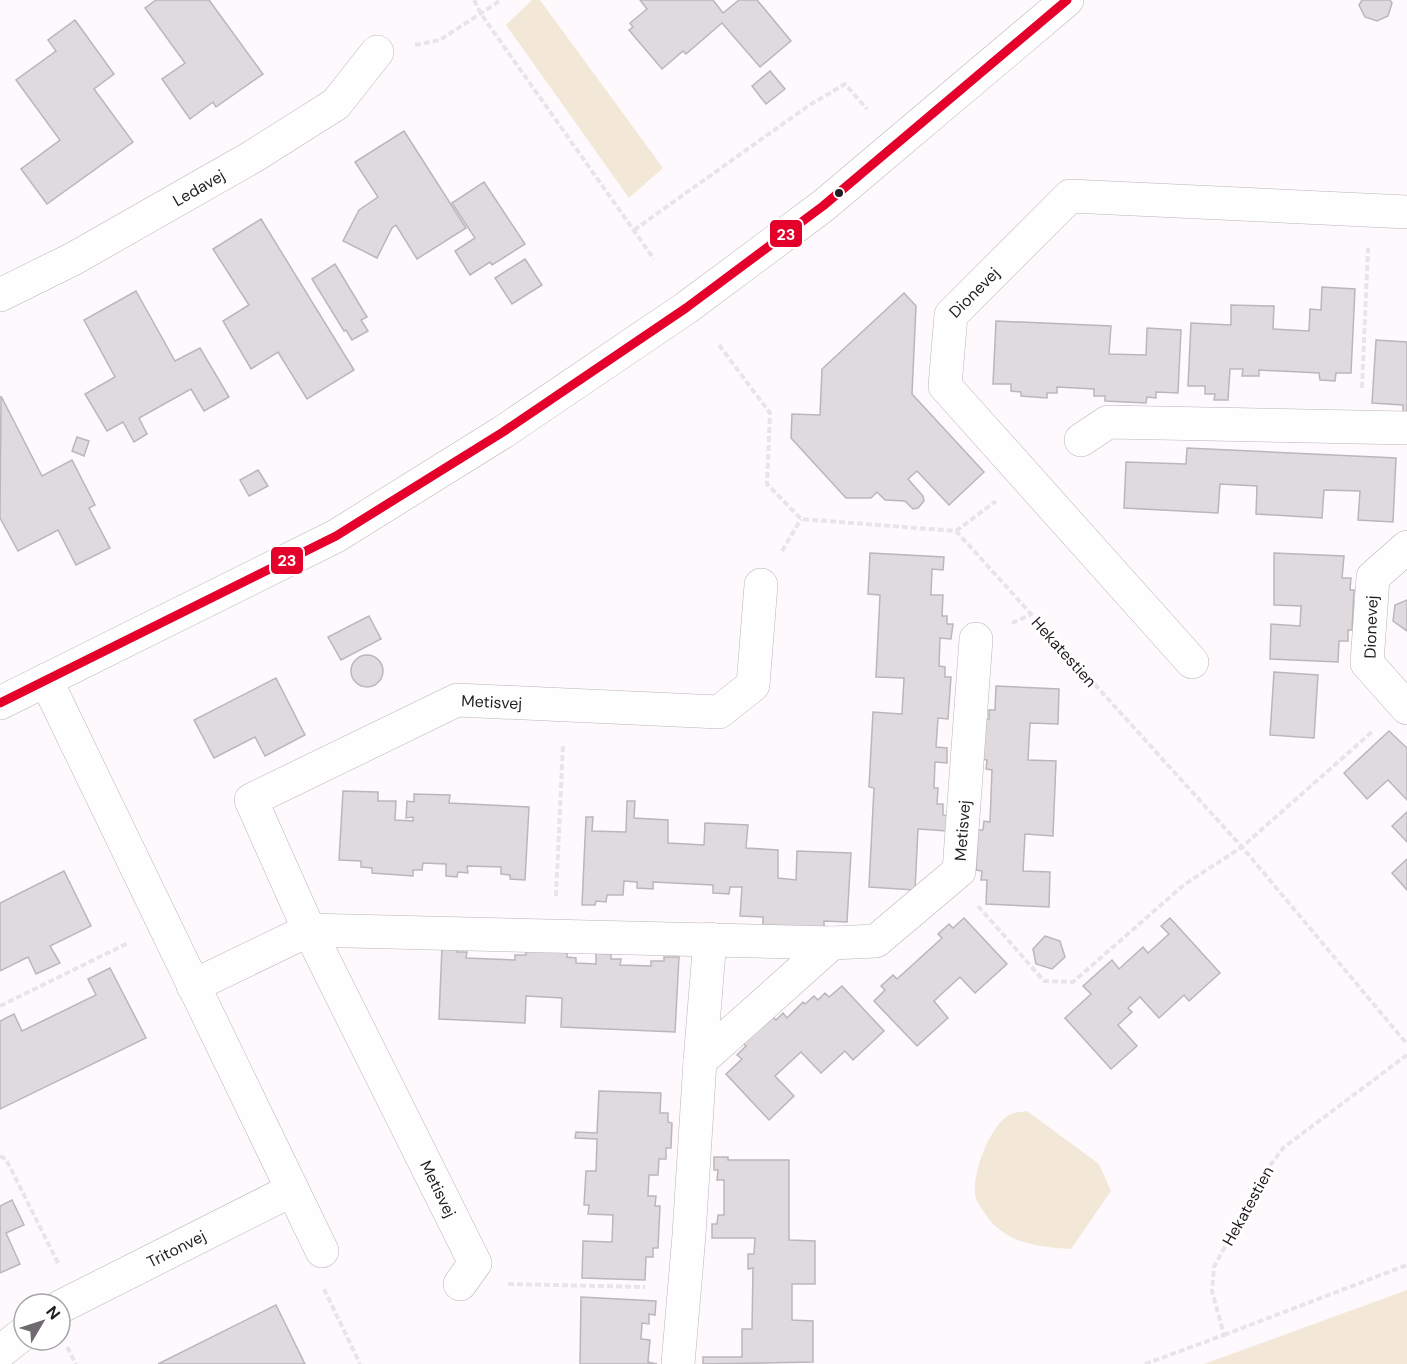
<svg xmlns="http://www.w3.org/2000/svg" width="1407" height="1364" font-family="'DM Sans',sans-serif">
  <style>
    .green { fill: #f3e8d8 }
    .building { fill: #dedade; stroke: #bab6ba; stroke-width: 1.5 }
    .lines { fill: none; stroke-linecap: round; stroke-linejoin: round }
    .minor-casing { stroke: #b9b5b9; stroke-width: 34 }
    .path { stroke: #e7e5e7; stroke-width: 4; stroke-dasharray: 6 3; stroke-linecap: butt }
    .minor { stroke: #fffeff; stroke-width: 33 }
    .bus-1-casing { stroke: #fff; stroke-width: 14 }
    .bus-1 { stroke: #e4002b; stroke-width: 9 }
    .bus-dot { fill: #211d22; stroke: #fff; stroke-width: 2 }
    .labels { text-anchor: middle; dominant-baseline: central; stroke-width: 5; stroke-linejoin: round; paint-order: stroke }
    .street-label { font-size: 16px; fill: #211d22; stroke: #fff }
    .line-badge { stroke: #fff; stroke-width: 2 }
    .badge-label { font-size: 16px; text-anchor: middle; font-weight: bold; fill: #fff }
  </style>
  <rect width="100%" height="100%" fill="#fdf9fd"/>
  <g class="green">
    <polygon points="532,0 540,0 663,168 629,198 506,25"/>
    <path d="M1027,1111L1099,1164L1111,1191L1071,1249C1044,1247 1015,1245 994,1225C990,1221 977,1203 976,1198C970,1177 990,1125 1009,1115C1014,1112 1022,1112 1027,1111Z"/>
    <polygon points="1407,1290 1407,1364 1204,1364"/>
  </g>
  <g class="building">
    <polygon points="156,0 209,0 263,74 216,107 213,102 190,119 162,79 185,63 145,8"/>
    <polygon points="640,0 713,0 723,13 739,0 757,0 791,41 760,67 722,23 686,54 683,51 662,69 629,30 633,27 630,23 647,9"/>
    <polygon points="1362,0 1390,0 1392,3 1388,16 1377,21 1365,17 1359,5"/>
    <polygon points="75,20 114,74 94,89 133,142 47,204 21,169 60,140 16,80 56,51 48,40"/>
    <polygon points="770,71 785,89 766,104 752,86"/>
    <polygon points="404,131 466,228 417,259 396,225 392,228 377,258 343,241 359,210 378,197 355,162"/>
    <polygon points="484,182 525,244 492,265 490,262 470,275 455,251 475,238 452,203"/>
    <polygon points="261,219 354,370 307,399 278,352 251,369 223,321 249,305 213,249"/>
    <polygon points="525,259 542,285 512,304 495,278"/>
    <polygon points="335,264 367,317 361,320 368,331 352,340 346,330 344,331 312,279"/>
    <polygon points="1322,287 1355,289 1351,373 1336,373 1335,381 1320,380 1319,373 1259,370 1259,376 1242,376 1243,369 1230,369 1228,400 1214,400 1215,394 1205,394 1205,386 1188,386 1191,323 1231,325 1231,305 1274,306 1273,329 1309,331 1310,309 1321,310"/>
    <polygon points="136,291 175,361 200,348 229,397 204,411 191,389 139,418 147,434 134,442 123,422 107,431 85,394 115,377 84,320"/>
    <polygon points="904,293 916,306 912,394 984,472 949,505 917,471 908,479 923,496 924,501 918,508 913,509 905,501 885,500 877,492 871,498 846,498 791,438 792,414 820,415 822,369"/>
    <polygon points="996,321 1111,326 1109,354 1146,355 1147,328 1181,330 1178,393 1156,392 1156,398 1147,397 1146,403 1105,401 1105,396 1094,396 1094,389 1057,387 1057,393 1047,393 1047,398 1021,396 1021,392 1011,391 1011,384 993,384"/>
    <polygon points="1376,340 1407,342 1407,412 1403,411 1403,405 1372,403"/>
    <polygon points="1,396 42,476 72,460 95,505 89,508 110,548 76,565 58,530 18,551 0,518"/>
    <polygon points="77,437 89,441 84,456 72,451"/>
    <polygon points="1187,448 1396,458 1393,522 1358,520 1360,491 1324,490 1322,518 1256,514 1257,486 1220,484 1218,513 1124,508 1126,462 1186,464"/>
    <polygon points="258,470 268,486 249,496 240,480"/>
    <polygon points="870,553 944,557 943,570 932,569 931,595 943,595 942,616 947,616 947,624 953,624 951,639 940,638 939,666 945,667 945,677 951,677 948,719 938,718 936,747 947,748 947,763 935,762 934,788 938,788 937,804 943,804 943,815 948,816 947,831 918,829 915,890 869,887 874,788 869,787 873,712 902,714 904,678 876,677 880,595 868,594"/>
    <polygon points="1274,553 1344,556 1342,578 1351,578 1350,590 1354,590 1352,630 1348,630 1348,641 1339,641 1338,662 1270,659 1271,624 1300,626 1301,606 1274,605"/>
    <polygon points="1407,600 1407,631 1393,621 1395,605"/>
    <polygon points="369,616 381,639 341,660 328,637"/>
    <circle cx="367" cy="671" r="16"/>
    <polygon points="1274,672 1318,675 1314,738 1270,735"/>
    <polygon points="276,678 305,735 265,756 255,737 214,758 194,720"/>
    <polygon points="996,686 1059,689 1058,724 1030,723 1028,760 1056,761 1053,836 1025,834 1023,871 1050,872 1049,907 986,904 987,880 981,880 982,871 976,870 978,830 983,830 984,821 990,822 992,770 986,769 987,760 981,759 983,719 989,719 989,710 995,710"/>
    <polygon points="1389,731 1407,748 1407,800 1388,780 1367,799 1344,773"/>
    <polygon points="343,791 378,792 378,801 396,801 395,820 413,821 413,817 406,818 407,801 414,802 414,794 450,795 449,803 529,807 525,880 510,879 510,875 501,874 501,867 467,866 468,873 458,872 457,877 446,876 446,864 423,863 422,870 413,870 413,876 372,873 372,868 361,867 361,861 339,860"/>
    <polygon points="627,801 635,801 634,818 668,820 668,843 704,845 705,823 748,825 746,848 778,850 778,878 796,880 797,851 851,853 847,922 824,921 824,928 763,925 763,917 740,916 742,887 730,887 729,894 713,893 713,885 653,882 653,889 637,888 637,882 624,881 623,895 607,895 606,902 596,901 595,905 582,905 586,817 593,817 592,831 626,832"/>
    <polygon points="1407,812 1407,842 1392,826"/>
    <polygon points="1407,859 1407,890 1392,873"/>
    <polygon points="64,871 91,926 50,946 60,963 36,974 28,957 0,971 0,903"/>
    <polygon points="964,918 1007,964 975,993 960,977 934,1001 948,1018 917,1046 874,1001 885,990 881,986 893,975 897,979 942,938 938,934 949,924 953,928"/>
    <polygon points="1170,918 1220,973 1189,1001 1184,995 1159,1018 1140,997 1128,1008 1132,1012 1118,1025 1137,1046 1111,1069 1065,1018 1091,994 1083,986 1112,960 1119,969 1143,947 1148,953 1169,934 1161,926"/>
    <polygon points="1045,936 1060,941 1065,957 1052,969 1036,964 1033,949"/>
    <polygon points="442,946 458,947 457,952 467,952 466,958 515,960 515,955 526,955 526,950 567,952 567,957 576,958 576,963 596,964 596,953 611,954 611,959 621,959 620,965 651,966 651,961 664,961 664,957 679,957 675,1032 561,1027 562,998 526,996 525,1023 439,1019"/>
    <polygon points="110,968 146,1038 0,1109 0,1021 14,1014 22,1031 96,995 88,979"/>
    <polygon points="842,986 884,1031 853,1060 845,1051 821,1073 801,1052 775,1076 794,1096 769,1120 726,1074 742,1059 737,1055 746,1046 743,1043 772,1016 776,1020 783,1013 787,1018 803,1002 805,1004 814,996 818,1000 825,993 829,997"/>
    <polygon points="599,1091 661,1093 660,1113 668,1113 668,1122 672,1123 671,1148 666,1148 666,1159 659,1159 658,1175 649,1175 648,1196 656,1196 655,1206 660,1206 658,1248 653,1248 653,1257 646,1257 645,1280 582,1278 583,1241 612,1242 613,1215 588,1214 589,1205 584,1205 586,1171 596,1171 597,1139 575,1138 576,1132 597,1133"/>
    <polygon points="714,1157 728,1157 728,1160 789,1160 789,1240 815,1241 815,1284 792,1284 792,1320 813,1321 813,1362 703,1364 703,1357 742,1357 742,1329 752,1329 753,1268 748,1269 748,1254 754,1254 755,1238 712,1238 712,1224 717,1224 718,1215 724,1215 724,1180 717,1180 718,1170 714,1170"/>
    <polygon points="12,1200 24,1225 6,1233 20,1264 0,1273 0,1206"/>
    <polygon points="581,1297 656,1301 655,1315 649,1314 649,1324 642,1323 641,1339 650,1340 648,1362 657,1364 580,1364"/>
    <polygon points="276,1305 305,1364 158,1364"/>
  </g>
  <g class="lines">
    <g class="minor-casing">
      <g id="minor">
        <path id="s1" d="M0,295L73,259L252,157L336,104L377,52"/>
        <polyline points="1081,440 1108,422 1407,428"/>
        <polyline points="1407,547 1373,577 1367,663 1407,708"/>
        <path id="s2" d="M1192,662L945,386L951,315L1070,196L1407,212"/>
        <polyline points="46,680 322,1251"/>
        <polyline points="0,703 336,536 503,432 686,308 823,206 1067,0"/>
        <polyline points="193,986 309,930 832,943"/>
        <polyline points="700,1061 710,939"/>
        <path id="s3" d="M460,1284L475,1263L309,930L251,800L457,700L719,712L753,685L761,585"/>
        <path id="s4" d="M60,1307L292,1190"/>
        <polyline points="0,1352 24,1333"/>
        <path id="s5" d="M678,1364L689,1235L700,1061L832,943L876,941L959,871L976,639"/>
      </g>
    </g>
    <g class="path">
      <polyline points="474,0 481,14 654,259"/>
      <polyline points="415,45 440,40 501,0"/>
      <polyline points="634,230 808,106 845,84 867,109"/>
      <polyline points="719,345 770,413 767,484 801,519 956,531 1242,847 1407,1044"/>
      <polyline points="1362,388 1368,248"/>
      <polyline points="956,531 996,501"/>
      <polyline points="782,551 801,519"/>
      <polyline points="1012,623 1030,615"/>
      <polyline points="556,896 563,745"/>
      <polyline points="978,906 1044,981 1073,982 1185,884 1242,847 1373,731"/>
      <polyline points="0,1006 128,943"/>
      <polyline points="0,1156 6,1159 58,1263"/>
      <polyline points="508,1284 645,1287"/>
      <polyline points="324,1289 360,1364"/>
      <polyline points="1224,1335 1407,1265"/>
      <polyline points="67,1347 76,1364"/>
      <polyline points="1145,1364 1224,1335 1212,1291 1214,1267 1263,1175 1283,1148 1407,1055"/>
    </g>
    <use href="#minor" class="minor"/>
    <g class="bus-1-casing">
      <polyline id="bus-1" points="0,703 336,536 503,432 686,308 823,206 1067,0"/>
    </g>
    <use href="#bus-1" class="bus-1"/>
  </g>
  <circle class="bus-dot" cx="839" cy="193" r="5"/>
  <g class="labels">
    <g class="street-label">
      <text stroke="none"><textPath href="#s1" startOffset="226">Ledavej</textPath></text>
      <text stroke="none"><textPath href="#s2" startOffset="474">Dionevej</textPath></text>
      <text transform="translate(1371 627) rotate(-88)">Dionevej</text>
      <text transform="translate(1064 652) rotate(48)">Hekatestien</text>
      <text stroke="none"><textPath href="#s3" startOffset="804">Metisvej</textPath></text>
      <text stroke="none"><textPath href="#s5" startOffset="674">Metisvej</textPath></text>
      <text transform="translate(438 1189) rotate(64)">Metisvej</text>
      <text transform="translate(1248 1206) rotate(-61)">Hekatestien</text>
      <text stroke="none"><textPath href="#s4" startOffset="130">Tritonvej</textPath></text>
    </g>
  </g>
  <g class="line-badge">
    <rect x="769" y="219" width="34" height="29" rx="6" fill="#e4002b"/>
    <rect x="270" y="546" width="34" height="29" rx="6" fill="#e4002b"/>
  </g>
  <g class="badge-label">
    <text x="786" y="240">23</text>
    <text x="287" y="566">23</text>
  </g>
  <g transform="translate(42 1322) rotate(51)"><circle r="28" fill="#ffffff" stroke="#a6a5a7" stroke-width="1.5"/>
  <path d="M0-4.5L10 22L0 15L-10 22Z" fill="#6e6a6f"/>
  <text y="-9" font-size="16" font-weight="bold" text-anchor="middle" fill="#211d22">N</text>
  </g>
</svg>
